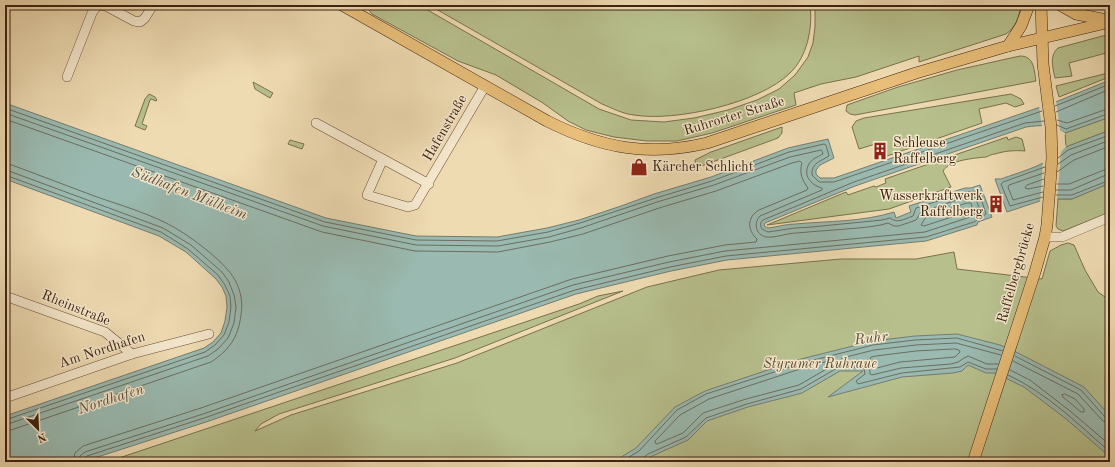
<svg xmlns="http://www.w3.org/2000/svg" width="1115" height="467" font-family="'Old Standard TT',serif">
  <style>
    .green { fill: #b7c08d; stroke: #7a714e }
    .water { fill: #9abab1; stroke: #757d71 }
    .pier { fill: #efdbb2 }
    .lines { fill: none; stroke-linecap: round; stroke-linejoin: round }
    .shore { stroke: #6c6e60; stroke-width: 1 }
    .minor-casing { stroke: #6a5038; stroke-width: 10 }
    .major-casing { stroke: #3d2210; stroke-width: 12 }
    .minor { stroke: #f5e8cd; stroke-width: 9 }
    .major { stroke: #e8be79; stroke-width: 11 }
    .labels { text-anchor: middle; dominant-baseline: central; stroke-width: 3; stroke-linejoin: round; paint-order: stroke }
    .street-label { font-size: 14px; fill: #3d2210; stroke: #f5e8cd }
    .poi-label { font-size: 14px; fill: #3d2210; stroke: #f5e8cd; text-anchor: start }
    .park-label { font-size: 14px; font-style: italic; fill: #5c4a2f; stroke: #f5e8cd }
    .water-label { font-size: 15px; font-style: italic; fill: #595040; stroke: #f5e8cd }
  </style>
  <rect width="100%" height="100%" fill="#efdbb2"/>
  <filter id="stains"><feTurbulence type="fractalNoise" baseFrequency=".005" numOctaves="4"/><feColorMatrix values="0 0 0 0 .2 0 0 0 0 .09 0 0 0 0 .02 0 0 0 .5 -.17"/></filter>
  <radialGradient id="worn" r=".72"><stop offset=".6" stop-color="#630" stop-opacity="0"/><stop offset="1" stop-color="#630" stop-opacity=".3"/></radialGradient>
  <g class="green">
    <path d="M365,5H419L599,109L631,120L664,122L694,118L728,110L757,100L779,89L795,75L808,57L813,43L815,27V5H1021C1019,17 1016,27 1006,34L919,62V56L856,77L821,84L794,93L796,105L712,133L677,141H647L614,137L586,130L568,121L543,103L496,75L458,61L372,14Z"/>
    <path d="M429,5H810C813,28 807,57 790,73C760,103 675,122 634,115C623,114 612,108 602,104Z"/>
    <path d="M1110,34V52L1069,63L1072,76L1055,78C1053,68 1049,56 1058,48Z"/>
    <path d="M1020,56C1034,56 1034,69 1036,81L855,115L850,114L846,111L847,105L898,87L957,70Z"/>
    <polygon points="1108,73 1109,77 1059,97 1056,86"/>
    <polygon points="253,82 273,93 270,98 255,89"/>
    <polygon points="149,94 155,97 157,100 156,101 151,99 150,100 142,124 147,126 145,130 135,126 145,99"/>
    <polygon points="1011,94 1021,99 1024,104 1015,107 1006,103 979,109 982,123 887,156 882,142 859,149 852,127 856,121 864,118"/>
    <polygon points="1110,117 1110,130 1066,147 1065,133"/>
    <polygon points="782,127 782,133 778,138 696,168 695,160 711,152"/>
    <path d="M1007,137L1008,140L1016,137L1022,139L1025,151C1015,150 1004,151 995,154C992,154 989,156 986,157C975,158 949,160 943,171L951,187L889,209L767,225L846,192L848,195L874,186L876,187L886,183L885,179Z"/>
    <polygon points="290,140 304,144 302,149 288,144"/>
    <polygon points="1110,183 1110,212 1063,231 1058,229 1056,226 1058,199 1072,199"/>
    <polygon points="1068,243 1074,245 1085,270 1098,292 1108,299 1110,299 1110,462 107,462 579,304 598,296 623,291 455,358 279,414 261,424 255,431 291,415 457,363 647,287 719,270 841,259 916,259 954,252 957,269 1042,279 1050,251 1061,245"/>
  </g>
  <g class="water">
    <path d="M1110,80V117L1065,133C1051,124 1041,125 1026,127L855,186L765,223L764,226L768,228C777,227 786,224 795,224C828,221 863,222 894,212L896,218L911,212L909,206L965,188H971L980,185L992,217L978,222L977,225L926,241L727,260L671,271L576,294L206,422L82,462H5V416L204,348L213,342L221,333L225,321L227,307L226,296L222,287L216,279L186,252L159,236L5,179V103L326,218L416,236L497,237L547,228L579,220L621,206L654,194L711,177L788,148L828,139L834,158L820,165L816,170V174L820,178H834L1058,101Z"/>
    <path d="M1110,130V183L1072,199H1058L1040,201L1007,212L995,179H1001C1023,171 1048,165 1066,147Z"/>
    <polygon points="957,334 1000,345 1018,353 1084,387 1110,416 1110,457 1065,418 1024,387 995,373 986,373 968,365 962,371 953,373 902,377 828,397 863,371 840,371 802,393 748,407 707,421 688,440 650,457 645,462 613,462 636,448 675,407 705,391 801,359 873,341 915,336"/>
  </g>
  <g class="pier">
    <polygon points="1056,100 1060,130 1065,133 1065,135 1059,132 1042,127 1039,106"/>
    <polygon points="1066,145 1066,147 1061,152 1057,201 1040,203 1043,161"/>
  </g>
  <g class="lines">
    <g class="shore">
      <polyline points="1055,106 1110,84"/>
      <path d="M5,108L325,222L416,240L497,241L548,232L580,223L656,198L712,181L789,152L824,144L826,145L829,156C821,161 811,163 812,175L819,182H834L1042,111"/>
      <polyline points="1056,112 1110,89"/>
      <path d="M5,113L323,226L416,245L498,246L549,237L581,228L657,202L714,185L790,157L821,150L822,151L823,154C817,157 810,160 808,166C803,177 813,186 822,188V190L760,216C753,223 756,235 766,237C776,238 787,233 797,233C817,231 837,230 858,228C868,227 879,226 888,223L894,226H899L916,220L921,212L966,197H975L980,210L979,212L970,217L925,232L725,251L669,262L573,285L203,414L85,452L80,456L79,462"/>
      <path d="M5,119L322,232L415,251L498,252L550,242L583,234L659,208L716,191L792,163L800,161L802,163C799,173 802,180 808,188L807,190L759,210C747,217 747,230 757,239L756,242L725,245L668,256L572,279L201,408L83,446L75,453L73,462"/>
      <polyline points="1057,120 1067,123 1110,108"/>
      <polyline points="1057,125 1066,129 1110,113"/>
      <polyline points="1058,158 1068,150 1110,135"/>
      <path d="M5,164L12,165C40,176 69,186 97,197C120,205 144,212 166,223C185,232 225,261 235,280C241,291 243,303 241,315C238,338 229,350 211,362L11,430L5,431"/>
      <polyline points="1058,164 1071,155 1110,140"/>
      <polyline points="5,170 9,171 163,228 191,245 222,272 229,282 234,295 236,307 234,323 228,338 218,349 208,356 5,425"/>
      <polyline points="1057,172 1074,160 1110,146"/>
      <polyline points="5,175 161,232 188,249 218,275 225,285 230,296 231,307 229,322 224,335 215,345 205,352 5,420"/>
      <polyline points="1057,184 1069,184 1104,170 1110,169"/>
      <polyline points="1043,186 1028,189 1025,188 1027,185 1044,179"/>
      <polyline points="1056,190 1071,190 1106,175 1110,175"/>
      <polyline points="1043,192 1013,200 1008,187 1009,185 1044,173"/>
      <polyline points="1056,195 1072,195 1110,180"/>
      <polyline points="1043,197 1010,206 1001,184 1003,182 1045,167"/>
      <polygon points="967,203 971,203 972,207 967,212 924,226 921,225 926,217"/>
      <polygon points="955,349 959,350 960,352 955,357 900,362 877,368 870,359 871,357 876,356 916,351"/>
      <polyline points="1015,356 1081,390 1105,417 1110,418"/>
      <polygon points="833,360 836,361 835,364 799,385 746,399 703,413 683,433 657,444 655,443 655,441 680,415 709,399 803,368"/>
      <polyline points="1013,361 1078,394 1103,421 1110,423"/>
      <path d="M998,364H987L968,356L964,358L958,362L951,364L901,368L872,375L870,374C870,358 853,362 842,362L840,360L842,358L874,350L916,345L956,343L1001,355"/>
      <polyline points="1010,370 1030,380 1070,411 1110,445"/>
      <path d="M1008,375C1047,393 1078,424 1110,452"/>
      <polygon points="1065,394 1075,399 1084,409 1084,412 1081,412 1063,397 1062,395"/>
      <path d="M84,462V458L87,456L204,418L575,290L670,267L726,256L926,237L974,222L986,214L979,192L977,191L966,192L916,208L913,216C904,219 898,224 890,218L882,220L812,227L795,228L768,232L762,229C760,226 760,222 763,220L854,182L1025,123L1044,121"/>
      <polyline points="621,462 639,451 677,410 706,394 802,363 873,345 915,340 957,338 1003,351"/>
      <polyline points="642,462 643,458 648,454 686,437 706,418 747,404 801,389 839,367 861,367 864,368 865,374 856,381 858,384 902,373 960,367 968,362 986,369 997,369"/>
    </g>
    <g class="minor-casing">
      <g id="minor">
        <polyline points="101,5 106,6 134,21 140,22 145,18 153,5"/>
        <polyline points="67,77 92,13 96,7 100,5"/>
        <polyline points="316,123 429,184"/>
        <polyline points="383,159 367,195 408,207 415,205 485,86"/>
        <polyline points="1045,237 1062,237 1110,217"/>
        <polyline points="5,296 105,332 132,354"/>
        <polyline points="5,398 132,354 209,334"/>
      </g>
    </g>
    <g class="major-casing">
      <g id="major">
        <path d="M342,5L547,121C601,148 648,157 707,143L916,73L1008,46L1110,22"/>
        <polyline points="1060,5 1076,14 1107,20"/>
        <polyline points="1008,46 1021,26 1029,5"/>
        <polyline points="973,462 1035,272 1045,237 1047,225 1052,158 1051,127 1043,64 1041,5"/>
      </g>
    </g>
    <use href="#minor" class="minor"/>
    <use href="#major" class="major"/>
  </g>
  <defs>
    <g id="building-bare" transform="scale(1.38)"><path d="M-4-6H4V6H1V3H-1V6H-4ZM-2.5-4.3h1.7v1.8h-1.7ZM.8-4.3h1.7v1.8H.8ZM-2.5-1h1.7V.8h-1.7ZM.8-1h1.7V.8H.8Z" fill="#8f2418" stroke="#f5e8cd" stroke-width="2.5" paint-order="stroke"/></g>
    <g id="shop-bare" transform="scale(1.38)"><path d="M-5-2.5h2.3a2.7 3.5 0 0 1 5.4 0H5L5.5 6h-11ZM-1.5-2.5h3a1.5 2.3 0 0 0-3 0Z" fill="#8f2418" stroke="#f5e8cd" stroke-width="2.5" paint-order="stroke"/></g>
  </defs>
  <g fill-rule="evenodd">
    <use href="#building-bare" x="880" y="151"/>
    <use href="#shop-bare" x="639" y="167"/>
    <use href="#building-bare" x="996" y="204"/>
  </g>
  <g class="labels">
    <g class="street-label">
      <text transform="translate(734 116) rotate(-17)">Ruhrorter Straße</text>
      <text transform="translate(445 128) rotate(-60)">Hafenstraße</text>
      <text transform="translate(1016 273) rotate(-74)">Raffelbergbrücke</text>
      <text transform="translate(76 308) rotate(22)">Rheinstraße</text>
      <text transform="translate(102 350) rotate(-18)">Am Nordhafen</text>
    </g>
    <g class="poi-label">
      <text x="893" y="143">Schleuse<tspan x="893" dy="16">Raffelberg</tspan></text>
      <text x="652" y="167">Kärcher Schlicht</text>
      <text x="983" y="196" text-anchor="end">Wasserkraftwerk<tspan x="983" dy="16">Raffelberg</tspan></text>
    </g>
    <g class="park-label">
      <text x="820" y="364">Styrumer Ruhraue</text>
    </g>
    <g class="water-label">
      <text transform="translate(189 194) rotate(21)">Südhafen Mülheim</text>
      <text transform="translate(871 339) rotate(-7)">Ruhr</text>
      <text transform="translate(111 400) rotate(-18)">Nordhafen</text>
    </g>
  </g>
  <rect width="1115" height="467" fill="none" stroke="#efdbb2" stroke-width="20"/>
  <rect x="6" y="6" width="1103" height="455" fill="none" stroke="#3d2210" stroke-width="2"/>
  <rect x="10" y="10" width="1095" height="447" fill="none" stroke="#3d2210"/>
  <g transform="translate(38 429) rotate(156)" stroke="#f5e8cd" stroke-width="3" paint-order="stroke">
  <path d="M0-3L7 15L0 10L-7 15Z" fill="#3d2210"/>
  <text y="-6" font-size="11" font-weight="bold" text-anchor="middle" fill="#3d2210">N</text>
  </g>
  <rect width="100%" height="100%" filter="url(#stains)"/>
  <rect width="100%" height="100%" fill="url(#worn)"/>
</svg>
